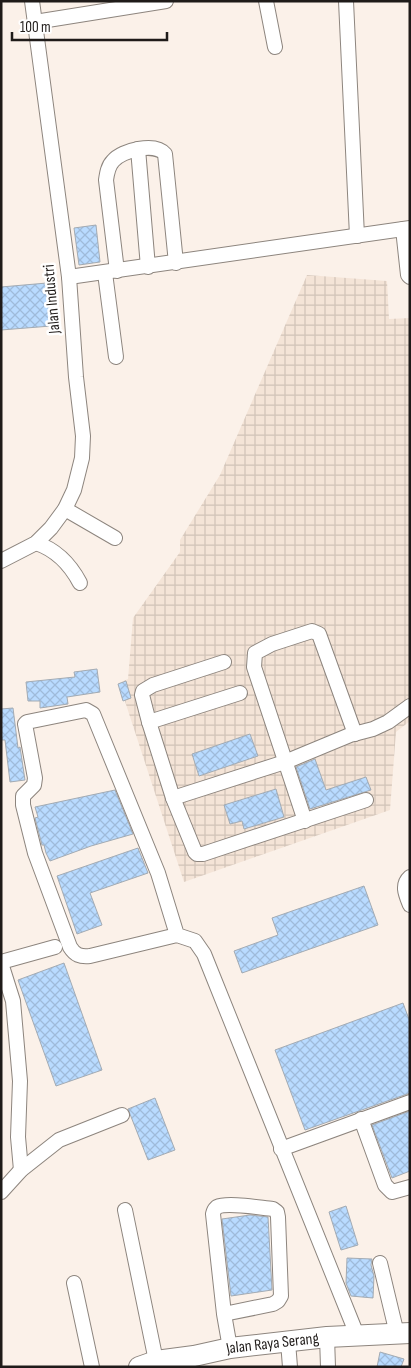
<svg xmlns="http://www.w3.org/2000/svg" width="411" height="1368" font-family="'Sofia Sans Condensed',sans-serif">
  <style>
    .industrial { fill: url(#industrial-grid) }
    .building { fill: url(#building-cross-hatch); stroke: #a3abb3 }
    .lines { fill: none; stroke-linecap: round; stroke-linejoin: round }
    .minor-casing { stroke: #8d857e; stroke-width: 16 }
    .highway-casing { stroke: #8d857e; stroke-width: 22 }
    .minor { stroke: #fff; stroke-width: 14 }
    .highway { stroke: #fff; stroke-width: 20 }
    .labels { text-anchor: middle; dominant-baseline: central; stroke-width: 5; stroke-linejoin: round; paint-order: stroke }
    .street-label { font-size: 16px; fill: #1f1b19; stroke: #fff }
  </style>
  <defs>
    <pattern id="industrial-grid" width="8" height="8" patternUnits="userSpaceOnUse" patternTransform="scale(1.25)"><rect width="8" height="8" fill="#f4e4d7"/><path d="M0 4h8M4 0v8" fill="none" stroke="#d1c3b8"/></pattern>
    <pattern id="building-cross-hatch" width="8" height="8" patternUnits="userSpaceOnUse" patternTransform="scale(1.25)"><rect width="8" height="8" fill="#b9dbff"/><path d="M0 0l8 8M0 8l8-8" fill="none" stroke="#9fbbda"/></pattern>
  </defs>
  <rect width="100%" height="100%" fill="#fbf1e9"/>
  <polygon class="industrial" points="307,275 387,281 389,319 410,318 410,721 396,732 390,810 184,882 119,683 128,679 133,618 180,552 180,540 220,475"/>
  <g class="building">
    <polygon points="96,225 100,262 79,265 74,228"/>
    <polygon points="47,283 51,326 1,330 1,287"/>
    <polygon points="97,669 100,692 67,697 68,704 40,708 40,701 28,701 26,682 75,677 74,672"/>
    <polygon points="126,681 131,698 123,701 118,684"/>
    <polygon points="13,708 18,748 20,747 25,780 10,782 5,740 2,740 1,734 1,709"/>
    <polygon points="250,734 258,756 199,776 192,754"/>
    <polygon points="315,759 326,790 366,777 371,790 310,809 296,767"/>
    <polygon points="276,789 284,817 244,829 242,821 230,824 224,805"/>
    <polygon points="115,790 133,834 91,846 50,861 46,853 44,845 42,845 35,818 38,817 35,807"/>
    <polygon points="138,848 148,873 90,893 102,925 77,934 57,876"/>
    <polygon points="364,886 378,925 242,973 234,951 278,935 272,918"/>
    <polygon points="64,963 102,1070 56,1086 18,980"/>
    <polygon points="403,1003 410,1022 410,1093 305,1130 275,1050"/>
    <polygon points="155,1098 175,1150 148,1160 128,1109"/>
    <polygon points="410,1111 410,1171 392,1178 372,1125"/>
    <polygon points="346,1206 358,1245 341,1250 329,1212"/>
    <polygon points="250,1215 268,1217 272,1290 231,1296 222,1219"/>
    <polygon points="347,1258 372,1259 371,1265 374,1276 373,1298 351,1296 346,1283"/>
    <polygon points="380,1352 404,1359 401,1367 377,1367"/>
  </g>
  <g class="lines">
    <g class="minor-casing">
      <g id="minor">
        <polyline points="266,1 275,47"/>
        <polyline points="346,1 357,236"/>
        <polyline points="35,22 166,1"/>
        <polyline points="138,149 148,267"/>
        <polyline points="403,229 408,275 410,277"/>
        <path d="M117,271L106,180C107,173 108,166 113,161C122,150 155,142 165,154L176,263"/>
        <polyline points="105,273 116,357"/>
        <polyline points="69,277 410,228"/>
        <polyline points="65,509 115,538"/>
        <path d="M36,543C57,550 70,564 80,583"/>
        <polyline points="1,561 36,543 51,528 65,509 74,490 82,458 83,436 76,377 69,277 32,1"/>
        <polyline points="224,662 153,685 143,691 142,695 149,722 173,798 195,852 197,854 203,854 366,800"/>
        <polyline points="149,722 240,693"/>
        <polyline points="173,798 285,762 350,735 373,729 388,722 410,706"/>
        <polyline points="305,821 254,667 255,653 272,644 312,631 319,634 355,734"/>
        <path d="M410,877C401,885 406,895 410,905"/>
        <path d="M177,935L90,956C80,957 75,955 70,947L35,853L23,805V796L34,785L35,778L25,724L27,722L86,710L93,714L158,873L177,935L195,941L204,954L357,1335"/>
        <polyline points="1,962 55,947"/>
        <polyline points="1,963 13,1001 15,1024 20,1081 18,1137 21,1170"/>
        <polyline points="361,1119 385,1185 392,1192 410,1187"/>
        <polyline points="281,1149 410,1102"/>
        <polyline points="1,1192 21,1170 59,1140 122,1115"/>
        <polyline points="125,1210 156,1361"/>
        <polyline points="380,1263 397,1334"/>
        <polyline points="74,1283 92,1367"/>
        <path d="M224,1314L273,1304L278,1301L281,1296L278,1217L277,1212L273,1209C261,1208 227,1202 217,1207C214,1210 214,1210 213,1214L224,1314L230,1348"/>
        <polyline points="327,1337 328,1367"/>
        <polyline points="288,1342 290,1367"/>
      </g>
    </g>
    <g class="highway-casing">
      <g id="highway">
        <path id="s1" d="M139,1367L156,1361L194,1356L230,1348L327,1337L410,1333"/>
      </g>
    </g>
    <use href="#minor" class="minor"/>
    <use href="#highway" class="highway"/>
  </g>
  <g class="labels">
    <g class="street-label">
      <text transform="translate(52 299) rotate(-95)">Jalan Industri</text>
      <text stroke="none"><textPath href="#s1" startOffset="136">Jalan Raya Serang</textPath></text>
    </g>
  </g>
  <rect width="411" height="1368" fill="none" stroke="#1f1b19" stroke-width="5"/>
  <path d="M12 32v8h155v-8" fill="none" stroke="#1f1b19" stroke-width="2.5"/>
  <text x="20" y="32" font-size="15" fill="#1f1b19" stroke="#ffffff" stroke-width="4" paint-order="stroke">100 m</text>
</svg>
